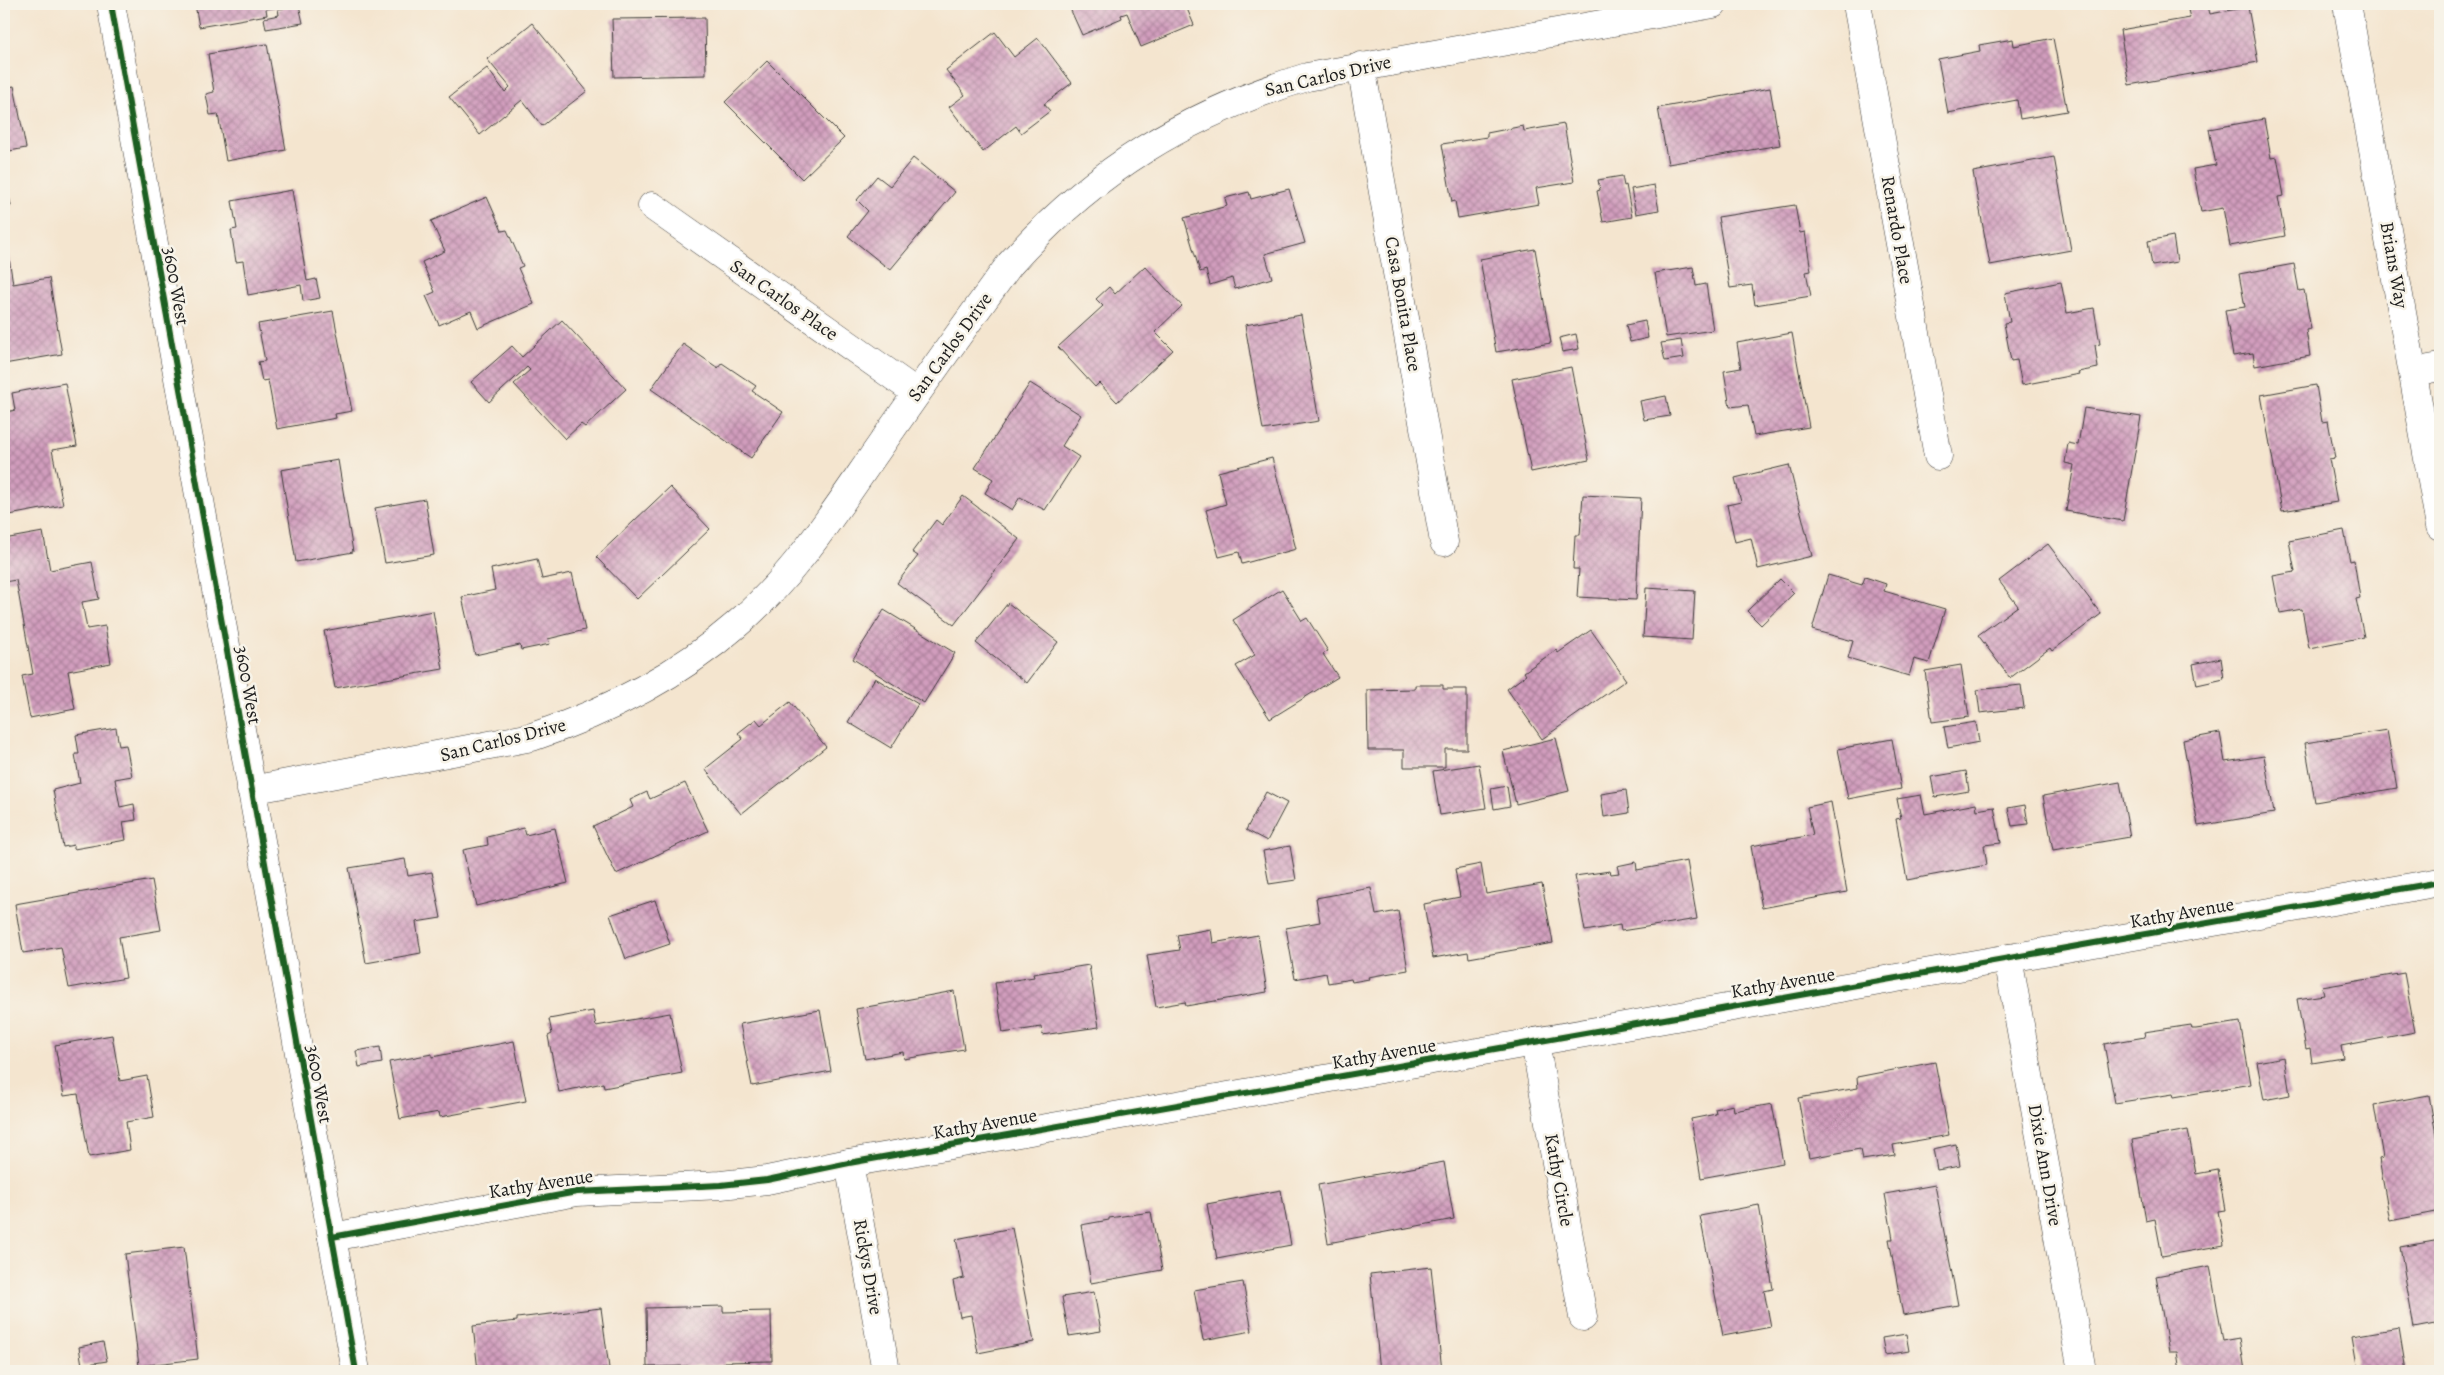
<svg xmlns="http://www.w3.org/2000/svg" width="2444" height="1375" font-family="Alegreya,serif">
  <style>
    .building { fill: url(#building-cross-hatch) }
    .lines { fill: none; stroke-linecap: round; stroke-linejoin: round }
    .minor-casing { stroke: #3c3a37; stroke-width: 29 }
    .minor { stroke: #fff; stroke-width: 28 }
    .cycleway-casing { stroke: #f7f3e8; stroke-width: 9 }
    .cycleway { stroke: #1b5e20; stroke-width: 6 }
    .labels { text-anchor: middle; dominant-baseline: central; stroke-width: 5; stroke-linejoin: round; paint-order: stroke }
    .street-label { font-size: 19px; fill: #1c1c1c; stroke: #f7f3e8 }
  </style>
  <defs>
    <pattern id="building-cross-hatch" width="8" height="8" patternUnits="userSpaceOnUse" patternTransform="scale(1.25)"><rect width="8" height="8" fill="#d19dbd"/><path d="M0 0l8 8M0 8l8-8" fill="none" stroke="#a97f99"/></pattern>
  </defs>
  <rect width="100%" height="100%" fill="#f7f3e8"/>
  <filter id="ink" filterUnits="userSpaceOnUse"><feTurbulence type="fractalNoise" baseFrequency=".02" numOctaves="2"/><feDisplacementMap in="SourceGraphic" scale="10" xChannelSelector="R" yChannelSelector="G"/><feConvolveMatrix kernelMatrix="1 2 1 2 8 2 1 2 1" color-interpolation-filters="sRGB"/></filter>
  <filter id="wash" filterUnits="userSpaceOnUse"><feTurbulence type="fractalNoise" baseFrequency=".0096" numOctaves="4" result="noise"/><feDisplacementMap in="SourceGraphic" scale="20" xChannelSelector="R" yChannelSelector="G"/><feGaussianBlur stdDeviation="1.12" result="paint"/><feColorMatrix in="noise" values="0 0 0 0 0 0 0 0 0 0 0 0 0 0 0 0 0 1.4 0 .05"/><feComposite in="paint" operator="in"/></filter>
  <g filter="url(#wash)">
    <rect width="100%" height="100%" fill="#f4e5cf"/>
    <g id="blocks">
      <g class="building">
        <polygon points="195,4 291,4 291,5 266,9 267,15 199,27"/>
        <polygon points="1068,4 1185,4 1194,25 1141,47 1127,13 1121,15 1122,18 1082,35"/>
        <polygon points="299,5 303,23 266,29 264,18 279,15 278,9"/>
        <polygon points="2208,6 2210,14 2248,7 2258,62 2129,85 2120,30 2190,18 2188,10"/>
        <polygon points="705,18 706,75 614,77 612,19"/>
        <polygon points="532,23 587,91 542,126 522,100 480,135 449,97 487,68 505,92 510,87 487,59"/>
        <polygon points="995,32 1014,57 1038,38 1072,83 1044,104 1050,111 1021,133 1016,126 983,152 949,107 965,95 946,70"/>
        <polygon points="2053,38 2067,111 2020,119 2017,100 1948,113 1938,59 1980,51 1979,45 2013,39 2014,46"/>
        <polygon points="267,44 286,150 226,161 218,114 210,115 206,94 214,92 208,54"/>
        <polygon points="767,61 844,138 802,179 725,102"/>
        <polygon points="14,86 26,148 4,152 4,88"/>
        <polygon points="1770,88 1780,145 1668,164 1658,108"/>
        <polygon points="2264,119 2271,158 2277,157 2284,196 2278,197 2285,236 2230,246 2223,208 2201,212 2193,169 2216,165 2209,129"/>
        <polygon points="1564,124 1574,182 1536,188 1539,204 1458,218 1455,201 1452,202 1442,144 1487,137 1487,133 1523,126 1524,131"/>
        <polygon points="2054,157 2071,250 1990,265 1973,172"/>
        <polygon points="913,158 955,192 890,270 848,236 868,211 857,200 877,176 890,186"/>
        <polygon points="4,172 11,206 4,208"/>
        <polygon points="1622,176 1624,186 1626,185 1632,217 1603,222 1597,191 1600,190 1598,180"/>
        <polygon points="1654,185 1659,210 1636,214 1631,189"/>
        <polygon points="1289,189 1305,243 1265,254 1272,278 1235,289 1232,278 1210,285 1206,270 1200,272 1184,218 1227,206 1225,198 1249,192 1251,199"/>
        <polygon points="292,190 307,281 316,279 320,298 303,301 301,285 248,295 243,261 236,262 231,230 237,229 232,201"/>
        <polygon points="487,197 502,231 507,230 523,266 518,268 534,304 478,328 471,311 439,325 426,296 435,292 422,262 445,251 431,221"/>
        <polygon points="1795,205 1800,233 1805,232 1811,271 1806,272 1811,296 1755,305 1752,285 1730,288 1718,217"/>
        <polygon points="5,232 13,284 49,278 62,354 4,364"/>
        <polygon points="2173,236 2177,262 2152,266 2148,241"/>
        <polygon points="1535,249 1551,343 1496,352 1480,259"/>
        <polygon points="2294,264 2299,291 2304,290 2311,329 2306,330 2310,356 2255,366 2253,353 2233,356 2225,310 2245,307 2239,274"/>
        <polygon points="1145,266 1182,306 1155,332 1173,350 1117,402 1099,383 1095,387 1058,347 1103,306 1096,299 1109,287 1115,294"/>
        <polygon points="1693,267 1696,286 1706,284 1713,330 1666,337 1655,273"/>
        <polygon points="2061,282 2067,313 2094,308 2100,344 2095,345 2098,368 2078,372 2079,374 2022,385 2017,360 2011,361 2004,323 2010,322 2005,293"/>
        <polygon points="333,311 352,411 335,414 336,418 277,429 268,380 262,381 258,362 265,361 258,324"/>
        <polygon points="1301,315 1319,421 1263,430 1245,325"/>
        <polygon points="562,320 626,389 585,427 581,424 565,439 514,384 530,370 527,367 489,402 471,382 512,346 522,357"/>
        <polygon points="1645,321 1648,338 1630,342 1626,325"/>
        <polygon points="1792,333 1809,427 1754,436 1748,405 1730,407 1724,371 1741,368 1737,343"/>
        <polygon points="1576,334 1579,349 1562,352 1559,338"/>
        <polygon points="1681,340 1684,358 1665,361 1661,343"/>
        <polygon points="683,344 718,368 722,363 756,386 752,391 783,412 751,458 651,389"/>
        <polygon points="1571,367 1589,460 1531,472 1512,379"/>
        <polygon points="65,383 77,446 52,450 63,505 4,516 4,413 15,410 12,393"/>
        <polygon points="1030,383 1081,415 1062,446 1079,457 1045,510 1020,497 1012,510 985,493 993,479 975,468"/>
        <polygon points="2316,385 2322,422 2328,421 2335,458 2329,459 2337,502 2282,511 2261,395"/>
        <polygon points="1666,396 1670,416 1644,420 1640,401"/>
        <polygon points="2084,408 2141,417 2123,521 2066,511 2074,465 2065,463 2068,443 2078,445"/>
        <polygon points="1272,458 1296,549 1242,564 1239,552 1219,557 1206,510 1226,504 1218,472"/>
        <polygon points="338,460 353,552 296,562 281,470"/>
        <polygon points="1789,465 1812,556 1758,569 1751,538 1735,542 1727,505 1741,502 1735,478"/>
        <polygon points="670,487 710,529 637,599 596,557"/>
        <polygon points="1583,495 1641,498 1636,600 1577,597 1579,569 1573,569 1575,535 1580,535"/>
        <polygon points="963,496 1019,539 954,625 897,583 918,556 912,552 936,520 942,525"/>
        <polygon points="425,499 434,555 385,563 375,508"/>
        <polygon points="2344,530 2350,561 2354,560 2360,598 2356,599 2364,637 2309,648 2302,609 2280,613 2273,576 2295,572 2289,541"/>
        <polygon points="43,532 50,570 92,562 99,599 82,602 87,629 105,626 111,663 68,671 75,709 30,718 22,676 33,674 16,580 4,582 4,539"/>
        <polygon points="2048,544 2101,614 2052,651 2050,648 2010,678 1978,635 2018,606 1999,581"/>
        <polygon points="537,559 542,579 572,573 585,630 548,639 550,644 521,650 520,645 475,655 462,597 495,590 491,569"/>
        <polygon points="1828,575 1862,585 1865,577 1886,584 1884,591 1945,609 1929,663 1914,659 1909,676 1848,658 1853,641 1812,630"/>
        <polygon points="1780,579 1794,593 1761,625 1747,611"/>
        <polygon points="1646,588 1695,591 1692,640 1643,637"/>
        <polygon points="1282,589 1302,621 1307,618 1328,651 1323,654 1338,677 1270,719 1236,666 1255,655 1233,620"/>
        <polygon points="1008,603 1058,642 1027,683 976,643"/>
        <polygon points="884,610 955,653 924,703 853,659"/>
        <polygon points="433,611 443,669 335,688 324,631"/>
        <polygon points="1591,630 1626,680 1542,739 1507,689 1526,675 1524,672 1556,650 1558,653"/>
        <polygon points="2221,658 2224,679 2197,685 2193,664"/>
        <polygon points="1961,665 1969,717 1932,722 1925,671"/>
        <polygon points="875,678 918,704 891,748 848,722"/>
        <polygon points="1415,685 1443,685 1443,689 1467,689 1467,749 1445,749 1445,767 1404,767 1404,750 1368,750 1367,690 1415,689"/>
        <polygon points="2021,685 2024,708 1980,713 1977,690"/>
        <polygon points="790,702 826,747 741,814 705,769 743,739 738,733 756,719 761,725"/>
        <polygon points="1976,722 1979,742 1948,748 1944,727"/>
        <polygon points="116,728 119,746 126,745 132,776 115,779 120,807 134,804 136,820 123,822 126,840 74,849 74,845 63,847 53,790 80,783 75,754 79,754 76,735"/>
        <polygon points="2387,730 2397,788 2315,802 2305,743"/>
        <polygon points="2220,733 2225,762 2264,756 2274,813 2198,826 2183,740"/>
        <polygon points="1556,738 1569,791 1516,804 1503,751"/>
        <polygon points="1892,739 1901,789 1848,799 1838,749"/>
        <polygon points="1479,764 1486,808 1440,815 1433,771"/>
        <polygon points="1966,771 1969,791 1935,797 1931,777"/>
        <polygon points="2120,782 2130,837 2053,850 2043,796"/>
        <polygon points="685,783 708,831 616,874 593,826 633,807 630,800 647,792 650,799"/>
        <polygon points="1507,786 1510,806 1494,809 1491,789"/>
        <polygon points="1626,790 1629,813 1604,817 1601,794"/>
        <polygon points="1266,792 1287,803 1267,841 1246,830"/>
        <polygon points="1921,795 1925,814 1976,804 1977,810 1994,807 2001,843 1984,845 1987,865 1907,880 1896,819 1901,818 1897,799"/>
        <polygon points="1831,802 1847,892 1762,908 1751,846 1813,835 1807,807"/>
        <polygon points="2025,805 2028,824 2012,826 2008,808"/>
        <polygon points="524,828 526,835 555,828 568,883 476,906 463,850 488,845 487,837"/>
        <polygon points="1290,846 1296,880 1269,884 1263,851"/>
        <polygon points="405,859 408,876 432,872 441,918 416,922 421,953 366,963 349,868"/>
        <polygon points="1687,861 1697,919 1621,931 1620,925 1585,931 1575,876 1610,871 1611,874 1619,873 1617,866 1636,862 1637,870"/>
        <polygon points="1481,864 1486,894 1542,884 1553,943 1469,958 1468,952 1433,958 1424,904 1460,897 1455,869"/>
        <polygon points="152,880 161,930 119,937 126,978 69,988 61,947 23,953 15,904"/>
        <polygon points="1371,888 1376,915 1398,911 1408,970 1368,977 1369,979 1352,982 1351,979 1328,983 1326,973 1295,979 1286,928 1320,922 1316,898"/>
        <polygon points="655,900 670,944 626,959 610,915"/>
        <polygon points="1211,929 1213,943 1258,935 1267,992 1186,1006 1185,1002 1156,1007 1147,955 1180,950 1177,935"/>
        <polygon points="1089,965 1099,1027 1042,1035 1041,1027 1003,1033 995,983 1034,977 1033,974"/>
        <polygon points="2404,973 2415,1032 2341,1046 2343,1058 2312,1063 2310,1048 2306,1049 2297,999 2324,995 2322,987"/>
        <polygon points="954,991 964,1049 904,1059 903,1052 865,1059 856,1009"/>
        <polygon points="820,1010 831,1071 752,1086 740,1024"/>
        <polygon points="593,1011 596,1026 670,1013 682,1073 604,1088 603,1083 559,1092 548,1036 552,1034 549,1019"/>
        <polygon points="2240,1022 2251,1084 2174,1097 2173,1094 2115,1103 2104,1044 2145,1037 2144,1032 2191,1025 2192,1029 2196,1029"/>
        <polygon points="112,1035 120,1081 147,1076 154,1117 126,1122 130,1150 89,1157 78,1094 64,1096 55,1045"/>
        <polygon points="514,1041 526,1101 440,1117 439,1112 400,1119 389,1062 432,1054 432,1057"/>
        <polygon points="380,1047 382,1063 359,1067 356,1051"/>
        <polygon points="2284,1057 2290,1095 2264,1100 2257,1062"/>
        <polygon points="1935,1062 1949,1135 1893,1145 1895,1155 1862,1160 1860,1149 1809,1158 1798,1098 1858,1088 1857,1077"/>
        <polygon points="2429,1095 2440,1158 2440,1211 2390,1221 2379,1159 2383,1158 2374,1105"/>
        <polygon points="1772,1104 1783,1163 1701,1178 1691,1119 1716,1114 1715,1109 1733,1105 1734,1111"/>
        <polygon points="2188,1130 2196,1174 2218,1170 2225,1210 2218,1211 2224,1245 2162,1256 2155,1219 2146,1221 2132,1140"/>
        <polygon points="1956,1144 1960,1166 1937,1170 1933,1149"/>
        <polygon points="1444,1162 1454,1219 1328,1243 1318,1185"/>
        <polygon points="1935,1185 1958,1305 1903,1315 1889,1239 1893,1239 1885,1194"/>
        <polygon points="1281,1190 1291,1245 1217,1259 1207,1204"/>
        <polygon points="1759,1205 1773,1289 1764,1291 1771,1327 1723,1336 1700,1216"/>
        <polygon points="1151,1212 1162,1270 1091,1283 1081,1225 1109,1220 1109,1218"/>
        <polygon points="1012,1228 1034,1342 978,1353 971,1315 960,1317 953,1281 964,1278 956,1239"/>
        <polygon points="2440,1240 2440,1323 2414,1328 2400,1247"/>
        <polygon points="184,1247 198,1359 139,1366 125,1254"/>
        <polygon points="2210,1266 2223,1341 2240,1338 2245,1371 2180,1371 2177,1352 2169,1352 2156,1276"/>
        <polygon points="1431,1267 1442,1371 1380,1371 1370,1274"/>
        <polygon points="1243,1282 1252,1331 1203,1340 1194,1290"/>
        <polygon points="1094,1292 1101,1331 1069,1336 1062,1297"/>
        <polygon points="723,1306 723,1312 771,1311 772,1361 724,1362 724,1365 647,1367 646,1308"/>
        <polygon points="601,1308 609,1368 586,1371 478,1371 473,1326 517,1321 517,1318"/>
        <polygon points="2399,1328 2406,1371 2358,1371 2352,1336"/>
        <polygon points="1906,1334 1909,1351 1885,1355 1882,1338"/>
        <polygon points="103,1342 107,1361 82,1365 79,1347"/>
      </g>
    </g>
  </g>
  <g filter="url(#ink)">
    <use href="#blocks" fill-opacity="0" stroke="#3c3a37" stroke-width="1"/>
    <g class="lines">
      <g class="minor-casing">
        <g id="minor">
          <polyline points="111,4 356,1371"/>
          <polyline points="1857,4 1938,456"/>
          <polyline points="2347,4 2440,526"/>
          <polyline points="1361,66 1444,542"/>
          <polyline points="652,206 917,393"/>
          <polyline points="2413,372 2440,367"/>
          <path d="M251,790L532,737C607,712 676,677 736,625C795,575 834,512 878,449C921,387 965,325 1010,264C1094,170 1186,114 1307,77L1713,4"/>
          <polyline points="2008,958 2082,1371"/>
          <polyline points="1535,1042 1583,1317"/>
          <polyline points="849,1163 886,1371"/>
          <polyline points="332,1237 577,1192 721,1185 767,1180 849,1163 2440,882"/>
        </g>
      </g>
      <use href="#minor" class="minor"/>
      <g class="cycleway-casing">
        <g id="cycleway">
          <polyline points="111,4 356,1371"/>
          <polyline points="332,1237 577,1192 721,1185 767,1180 849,1163 2440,882"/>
        </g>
      </g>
      <use href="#cycleway" class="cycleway"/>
    </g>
  </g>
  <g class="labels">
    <g class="street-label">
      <text transform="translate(1328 76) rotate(-13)">San Carlos Drive</text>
      <text transform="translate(1897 230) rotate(80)">Renardo Place</text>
      <text transform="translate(2394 265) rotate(80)">Brians Way</text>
      <text transform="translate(176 286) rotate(80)">3600 West</text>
      <text transform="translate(784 300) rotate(35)">San Carlos Place</text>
      <text transform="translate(1403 304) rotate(80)">Casa Bonita Place</text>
      <text transform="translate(950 347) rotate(-54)">San Carlos Drive</text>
      <text transform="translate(248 685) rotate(80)">3600 West</text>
      <text transform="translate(503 740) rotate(-14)">San Carlos Drive</text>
      <text transform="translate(2182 913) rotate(-10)">Kathy Avenue</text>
      <text transform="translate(1783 983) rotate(-10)">Kathy Avenue</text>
      <text transform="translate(1384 1054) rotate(-10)">Kathy Avenue</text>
      <text transform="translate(319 1084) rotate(80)">3600 West</text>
      <text transform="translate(985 1124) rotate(-10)">Kathy Avenue</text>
      <text transform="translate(2045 1165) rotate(80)">Dixie Ann Drive</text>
      <text transform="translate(1559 1180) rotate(80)">Kathy Circle</text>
      <text transform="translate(541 1184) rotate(-9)">Kathy Avenue</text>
      <text transform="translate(868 1267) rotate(80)">Rickys Drive</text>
    </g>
  </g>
  <rect width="2444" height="1375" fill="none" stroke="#f7f3e8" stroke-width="20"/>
</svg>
